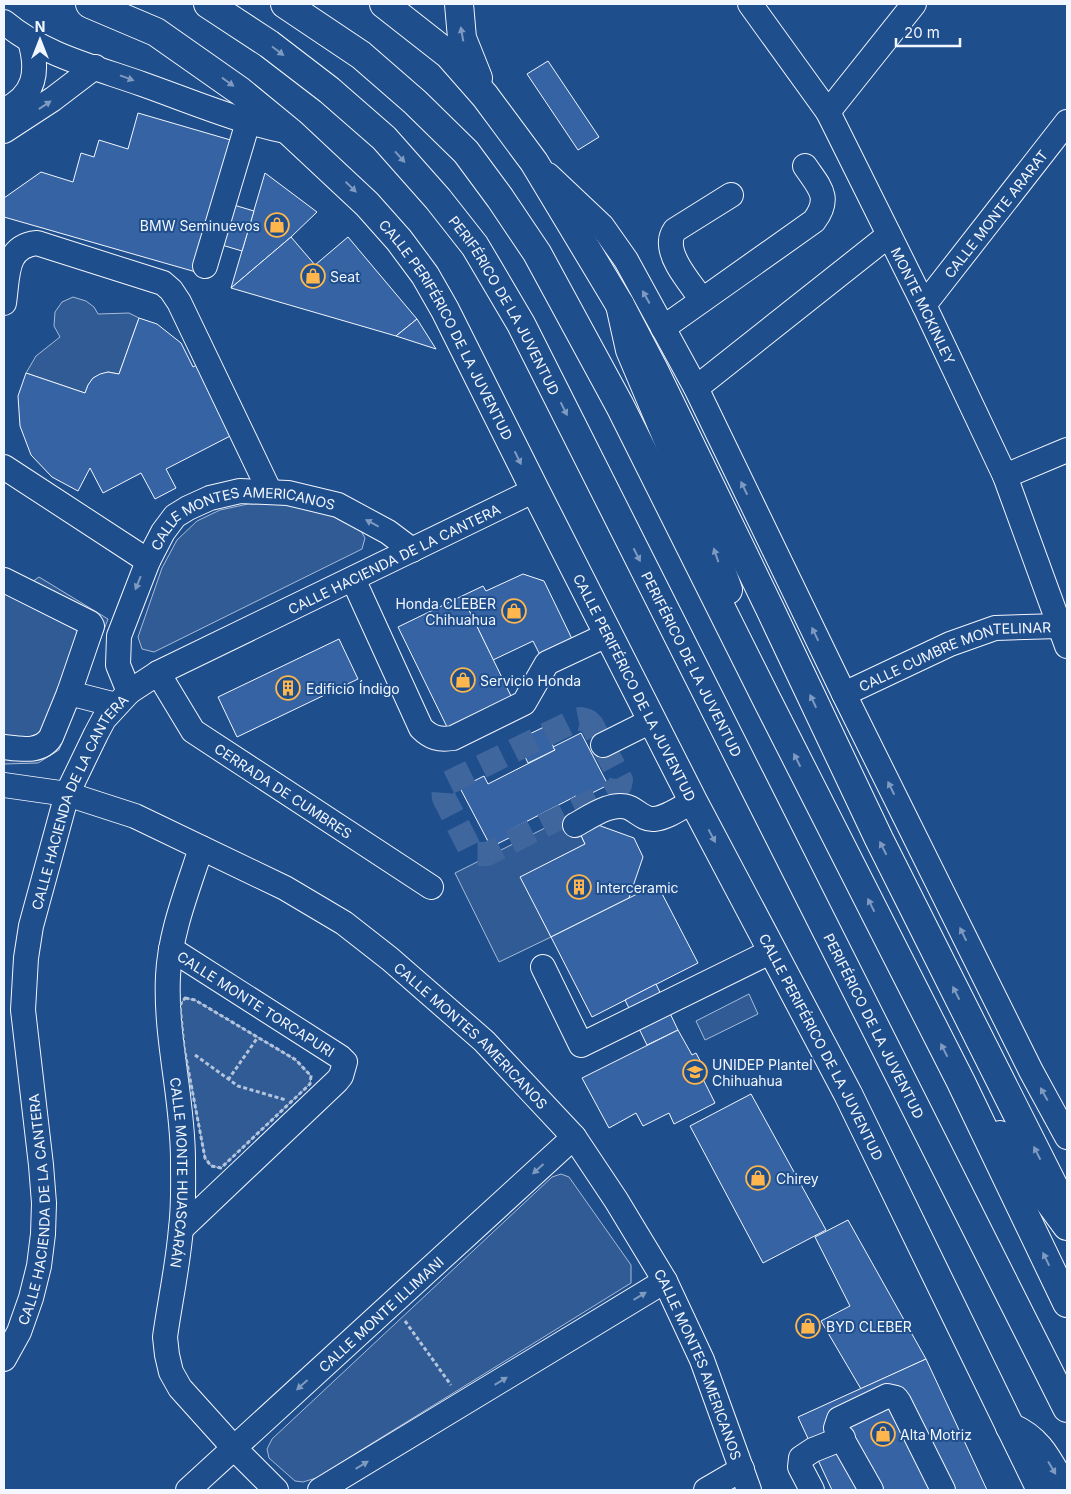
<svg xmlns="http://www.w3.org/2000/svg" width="1071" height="1494" font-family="Inter,sans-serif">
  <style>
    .built { fill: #305b95; stroke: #a8bbd7 }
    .building { fill: #3563a3; stroke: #f2f6ff }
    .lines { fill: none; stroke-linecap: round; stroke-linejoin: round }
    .minor-tunnel { stroke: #3f679d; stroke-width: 24; stroke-dasharray: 24 12; stroke-linecap: butt }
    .minor-casing { stroke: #f2f6ff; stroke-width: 26 }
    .major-casing { stroke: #f2f6ff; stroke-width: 30 }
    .highway-casing { stroke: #f2f6ff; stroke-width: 30 }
    .path { stroke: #b3c4dc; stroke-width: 3; stroke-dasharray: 4 2.5; stroke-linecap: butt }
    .minor { stroke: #1f4e8c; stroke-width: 24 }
    .major { stroke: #1f4e8c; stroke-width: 28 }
    .highway { stroke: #1f4e8c; stroke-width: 28 }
    .oneway { fill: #7e9ac0 }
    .labels { text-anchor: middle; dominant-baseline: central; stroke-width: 4; stroke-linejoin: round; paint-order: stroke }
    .street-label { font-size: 14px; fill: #f2f6ff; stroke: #1f4e8c }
    .poi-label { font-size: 14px; fill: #f2f6ff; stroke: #1f4e8c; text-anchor: start }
  </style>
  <rect width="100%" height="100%" fill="#1f4e8c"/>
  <g class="built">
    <polygon points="73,297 86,301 94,307 98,314 129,313 139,318 119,374 108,372 93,378 88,385 85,393 26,373 36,356 60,337 54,326 55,312 62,302"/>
    <polygon points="292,503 328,512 357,524 365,538 362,549 154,652 142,649 138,637 162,568 177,540 197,521 220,510 248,504"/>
    <polygon points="4,574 29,584 39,577 108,619 59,750 38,763 4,764"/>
    <polygon points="571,815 585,844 521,877 551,937 499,962 455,873"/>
    <polygon points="749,994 758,1014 705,1040 696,1021"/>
    <polygon points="185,998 195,1000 296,1060 311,1076 310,1084 221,1168 211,1166 205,1158 184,1047 180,1005"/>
    <polygon points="561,1174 569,1177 631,1265 631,1283 316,1478 303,1482 295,1481 269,1458 267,1449 272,1439 552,1177"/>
  </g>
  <g class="building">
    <polygon points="548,61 599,137 578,150 527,74"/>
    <polygon points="138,113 234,141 196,272 4,217 4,198 41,172 73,182 81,153 94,157 99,140 128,149"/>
    <polygon points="265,173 317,212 291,237 231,288"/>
    <polygon points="217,200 254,211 242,251 205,240"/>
    <polygon points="291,237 315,265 348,237 417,319 396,336 231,288"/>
    <polygon points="139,318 157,324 181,343 193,367 202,362 238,432 166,469 176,488 155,499 141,473 103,493 90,468 78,491 52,477 31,455 20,426 18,396 26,373 85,393 88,385 93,378 100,374 108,372 119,374"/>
    <polygon points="417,319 436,349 396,336"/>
    <polygon points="523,574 544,581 574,643 542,659 533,641 493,660 462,596 483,586 486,591"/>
    <polygon points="462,596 513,700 449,731 398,627"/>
    <polygon points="339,639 358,679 237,737 218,697"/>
    <polygon points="544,727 555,750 528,763 517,740"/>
    <polygon points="581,733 608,785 578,800 576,796 510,830 513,836 491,847 460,788 484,776 488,784 555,750 553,747"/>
    <polygon points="584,820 634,838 643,857 629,898 551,937 520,877 585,844 580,833"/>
    <polygon points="657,884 698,963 592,1017 551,937"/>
    <polygon points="656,984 678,1030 647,1045 625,1000"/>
    <polygon points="678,1030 692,1055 696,1053 705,1070 700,1073 715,1103 674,1124 669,1113 643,1126 636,1113 609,1128 582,1078"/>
    <polygon points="751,1094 826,1230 763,1263 690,1126"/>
    <polygon points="848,1220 926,1359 861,1389 821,1321 850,1306 815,1237"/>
    <polygon points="926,1359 987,1490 832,1490 798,1417"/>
  </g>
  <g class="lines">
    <path class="minor-tunnel" d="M581,719L588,721L592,725L621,780L620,785L617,789L487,854H476L471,851L444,798C443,792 444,788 448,783L576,720Z"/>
    <g class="minor-casing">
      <g id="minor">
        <path id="s1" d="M750,4L828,112L924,305L1005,476L1067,646"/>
        <path d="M4,22C43,55 94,67 142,84C190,101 239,122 290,132"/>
        <path d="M4,110C35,96 39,72 30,41"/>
        <polyline points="828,112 914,4"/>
        <polyline points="4,131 53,99 95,67"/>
        <polyline points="548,175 602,226 626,260 696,388 844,694 1031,1071 1067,1137"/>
        <polyline points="205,266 248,122"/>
        <path d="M702,300C692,285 669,260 671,241C671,237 673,233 675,230L731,195"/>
        <path d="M4,303C8,278 4,246 37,243L163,283L171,290L179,302L270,492"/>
        <path id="s2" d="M924,305L1067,122"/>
        <path d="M663,328L814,221C832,197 819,187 805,166"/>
        <polyline points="696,388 889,235"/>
        <polyline points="4,467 148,561"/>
        <polyline points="1005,476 1067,450"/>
        <path d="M353,579L421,728C431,738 439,740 453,738L524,703L547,663L609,634"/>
        <path d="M4,580L90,623L92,626L69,693L51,737C41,753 21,749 4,747"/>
        <path id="s3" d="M158,673L193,731L431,887"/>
        <path id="s4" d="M129,692L118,665L119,636L148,561L163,532L175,516L188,508L210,498L240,491L288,493L338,505L388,532L412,550"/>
        <polyline points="69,693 116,705"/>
        <path id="s5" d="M844,694L950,644L995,628L1059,626L1067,629"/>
        <polyline points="603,745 653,720"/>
        <path id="s6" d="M4,785L67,794L135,816L285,888L344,923L390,959L484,1041L574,1137L616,1200L665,1281L702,1360L749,1490"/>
        <path d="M575,825C590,817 613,800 630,808C638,812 645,820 654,819C667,818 682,807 693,801"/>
        <path id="s7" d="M201,848C188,889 170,932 168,976C165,1038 183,1098 183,1160C183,1183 184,1206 181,1228C178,1265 170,1301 165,1337L167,1355L171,1372L180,1388L234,1448L276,1490"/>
        <path id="s8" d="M171,949L340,1057L345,1062L341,1076L337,1081L182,1228"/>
        <polyline points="543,967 581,1045 772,951"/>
        <path id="s9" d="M4,1359L19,1332L31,1298L39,1266L43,1234L44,1203L41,1165L23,1010L26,958L31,926L67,794L96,734L104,719L129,692L158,673L535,490"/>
        <path id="s10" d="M188,1490L574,1137"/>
        <polyline points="320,1490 665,1281"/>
        <polyline points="706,1490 742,1469"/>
        <polyline points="812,1490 800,1467 801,1458 813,1450 843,1438"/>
        <polyline points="871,1490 836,1428 839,1419 887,1396 896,1398 899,1402 943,1490"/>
      </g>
    </g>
    <g class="major-casing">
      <g id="major">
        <path id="s11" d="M90,4L156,32L240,91L290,132L367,204L399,240L425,275L445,310L535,490L693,801L848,1094L1041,1490"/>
        <polyline points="384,4 449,55 485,96 534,162 620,305 655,372 770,609 879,839 1067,1213"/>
        <polyline points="459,4 462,38 478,78"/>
      </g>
    </g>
    <g class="highway-casing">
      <g id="highway">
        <path id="s12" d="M208,4L269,44L329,90L384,138L438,199L475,246L521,324L1067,1408"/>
        <polyline points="285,4 361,55 415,102 466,152 500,198 537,253 620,406 767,700 961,1082 1067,1303"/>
        <polyline points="620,305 630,350 710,539 728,590"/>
        <polyline points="1000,1135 1067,1226"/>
        <path d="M1010,1427C1041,1440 1049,1463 1065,1490"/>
      </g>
    </g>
    <g class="path">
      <polygon points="185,998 195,1000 296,1060 311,1076 310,1084 221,1168 211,1166 205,1158 184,1047 180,1005"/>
      <polyline points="195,1055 238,1086 286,1100"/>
      <polyline points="228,1080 258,1037"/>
      <polyline points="405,1321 451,1385"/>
    </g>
    <use href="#minor" class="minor"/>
    <use href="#major" class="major"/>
    <use href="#highway" class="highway"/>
  </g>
  <defs><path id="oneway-solid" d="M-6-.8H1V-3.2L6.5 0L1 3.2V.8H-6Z" transform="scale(1.25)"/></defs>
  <g class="oneway">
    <use href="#oneway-solid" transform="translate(462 34) rotate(-100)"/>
    <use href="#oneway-solid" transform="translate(278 51) rotate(37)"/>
    <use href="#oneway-solid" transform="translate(127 78) rotate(20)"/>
    <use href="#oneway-solid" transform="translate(228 82) rotate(36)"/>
    <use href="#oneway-solid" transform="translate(45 105) rotate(-34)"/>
    <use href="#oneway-solid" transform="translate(400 157) rotate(48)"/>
    <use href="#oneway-solid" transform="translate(351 187) rotate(44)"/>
    <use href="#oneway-solid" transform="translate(646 297) rotate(-119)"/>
    <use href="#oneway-solid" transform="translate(564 409) rotate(63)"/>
    <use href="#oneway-solid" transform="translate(518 458) rotate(64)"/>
    <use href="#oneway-solid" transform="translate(744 488) rotate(-116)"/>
    <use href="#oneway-solid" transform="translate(372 523) rotate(-152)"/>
    <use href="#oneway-solid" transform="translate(637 555) rotate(63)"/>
    <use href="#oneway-solid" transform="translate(716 555) rotate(-109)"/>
    <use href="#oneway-solid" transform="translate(138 583) rotate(112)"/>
    <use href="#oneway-solid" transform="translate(815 634) rotate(-116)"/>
    <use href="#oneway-solid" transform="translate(813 701) rotate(-115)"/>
    <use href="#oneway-solid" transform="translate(797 760) rotate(-117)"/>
    <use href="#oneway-solid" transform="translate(891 788) rotate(-116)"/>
    <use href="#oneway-solid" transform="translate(712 836) rotate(62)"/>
    <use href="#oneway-solid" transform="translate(883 848) rotate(-117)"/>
    <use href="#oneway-solid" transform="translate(871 905) rotate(-117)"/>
    <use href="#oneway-solid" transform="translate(963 934) rotate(-116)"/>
    <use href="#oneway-solid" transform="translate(956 993) rotate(-117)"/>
    <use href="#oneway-solid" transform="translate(944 1050) rotate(-117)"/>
    <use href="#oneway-solid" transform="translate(1044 1094) rotate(-119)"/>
    <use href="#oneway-solid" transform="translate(1037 1153) rotate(-117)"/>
    <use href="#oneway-solid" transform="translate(538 1169) rotate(138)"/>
    <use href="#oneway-solid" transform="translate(1046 1259) rotate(-116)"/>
    <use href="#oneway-solid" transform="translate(640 1296) rotate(-31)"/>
    <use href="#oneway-solid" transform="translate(501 1381) rotate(-31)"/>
    <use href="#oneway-solid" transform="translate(302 1385) rotate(138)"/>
    <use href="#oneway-solid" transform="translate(362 1465) rotate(-31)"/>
    <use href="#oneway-solid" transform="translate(1052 1468) rotate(59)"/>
  </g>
  <defs>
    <g id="shop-ring" transform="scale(1.25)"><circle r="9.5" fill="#1f4e8c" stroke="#ffb74d" stroke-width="1.5"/><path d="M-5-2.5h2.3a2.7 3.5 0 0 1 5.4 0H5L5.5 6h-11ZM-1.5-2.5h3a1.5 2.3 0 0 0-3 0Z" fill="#ffb74d"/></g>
    <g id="building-ring" transform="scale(1.25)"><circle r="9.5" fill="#1f4e8c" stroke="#ffb74d" stroke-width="1.5"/><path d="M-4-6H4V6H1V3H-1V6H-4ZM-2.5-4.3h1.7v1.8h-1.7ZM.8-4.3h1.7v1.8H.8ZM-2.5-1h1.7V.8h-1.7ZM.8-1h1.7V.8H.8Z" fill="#ffb74d"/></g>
    <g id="school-ring" transform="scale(1.25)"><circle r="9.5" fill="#1f4e8c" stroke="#ffb74d" stroke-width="1.5"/><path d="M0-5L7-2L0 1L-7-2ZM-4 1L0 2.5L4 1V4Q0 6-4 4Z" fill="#ffb74d"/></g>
  </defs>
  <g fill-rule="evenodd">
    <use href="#shop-ring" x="277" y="225"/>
    <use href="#shop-ring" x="313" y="276"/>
    <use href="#shop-ring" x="514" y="611"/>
    <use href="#shop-ring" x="463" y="680"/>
    <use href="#building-ring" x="288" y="688"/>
    <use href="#building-ring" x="579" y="887"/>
    <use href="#school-ring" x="695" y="1072"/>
    <use href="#shop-ring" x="758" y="1178"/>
    <use href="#shop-ring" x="808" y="1326"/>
    <use href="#shop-ring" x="883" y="1434"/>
  </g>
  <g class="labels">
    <g class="street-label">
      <text stroke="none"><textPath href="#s2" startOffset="116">CALLE MONTE ARARAT</textPath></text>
      <text stroke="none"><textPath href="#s1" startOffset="349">MONTE MCKINLEY</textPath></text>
      <text stroke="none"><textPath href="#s12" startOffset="429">PERIFÉRICO DE LA JUVENTUD</textPath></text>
      <text stroke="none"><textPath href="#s11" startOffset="494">CALLE PERIFÉRICO DE LA JUVENTUD</textPath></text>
      <text stroke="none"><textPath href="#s4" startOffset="255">CALLE MONTES AMERICANOS</textPath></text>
      <text stroke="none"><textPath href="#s9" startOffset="996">CALLE HACIENDA DE LA CANTERA</textPath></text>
      <text stroke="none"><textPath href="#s5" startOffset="119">CALLE CUMBRE MONTELINAR</textPath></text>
      <text stroke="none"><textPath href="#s12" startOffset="834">PERIFÉRICO DE LA JUVENTUD</textPath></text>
      <text stroke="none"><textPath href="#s11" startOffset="899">CALLE PERIFÉRICO DE LA JUVENTUD</textPath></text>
      <text stroke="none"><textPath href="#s3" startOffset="176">CERRADA DE CUMBRES</textPath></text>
      <text stroke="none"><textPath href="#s9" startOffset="576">CALLE HACIENDA DE LA CANTERA</textPath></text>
      <text stroke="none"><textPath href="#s8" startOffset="101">CALLE MONTE TORCAPURI</textPath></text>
      <text stroke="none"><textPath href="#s12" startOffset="1239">PERIFÉRICO DE LA JUVENTUD</textPath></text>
      <text stroke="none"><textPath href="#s6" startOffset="540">CALLE MONTES AMERICANOS</textPath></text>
      <text stroke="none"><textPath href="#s11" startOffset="1304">CALLE PERIFÉRICO DE LA JUVENTUD</textPath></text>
      <text stroke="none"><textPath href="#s7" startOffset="330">CALLE MONTE HUASCARÁN</textPath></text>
      <text stroke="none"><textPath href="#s9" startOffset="156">CALLE HACIENDA DE LA CANTERA</textPath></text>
      <text stroke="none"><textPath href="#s10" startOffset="261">CALLE MONTE ILLIMANI</textPath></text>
      <text stroke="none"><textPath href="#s6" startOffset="945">CALLE MONTES AMERICANOS</textPath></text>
    </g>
    <g class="poi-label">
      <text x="260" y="225" text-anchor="end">BMW Seminuevos</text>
      <text x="330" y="276">Seat</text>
      <text x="496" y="603" text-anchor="end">Honda CLEBER<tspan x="496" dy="16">Chihuahua</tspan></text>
      <text x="480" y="680">Servicio Honda</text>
      <text x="306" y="688">Edificio Índigo</text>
      <text x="596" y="887">Interceramic</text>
      <text x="712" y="1064">UNIDEP Plantel<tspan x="712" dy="16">Chihuahua</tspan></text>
      <text x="776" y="1178">Chirey</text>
      <text x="826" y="1326">BYD CLEBER</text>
      <text x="900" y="1434">Alta Motriz</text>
    </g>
  </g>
  <rect width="1071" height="1494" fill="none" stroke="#f2f6ff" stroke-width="10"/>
  <g transform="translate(40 40)" stroke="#1f4e8c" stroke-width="4" paint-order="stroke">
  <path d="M0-4L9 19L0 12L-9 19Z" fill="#f2f6ff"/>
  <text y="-8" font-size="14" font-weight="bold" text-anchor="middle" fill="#f2f6ff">N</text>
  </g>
  <path d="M896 38v8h64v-8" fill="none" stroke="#f2f6ff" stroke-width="2.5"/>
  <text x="904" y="38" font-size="15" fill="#f2f6ff" stroke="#1f4e8c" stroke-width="4" paint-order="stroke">20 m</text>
</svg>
